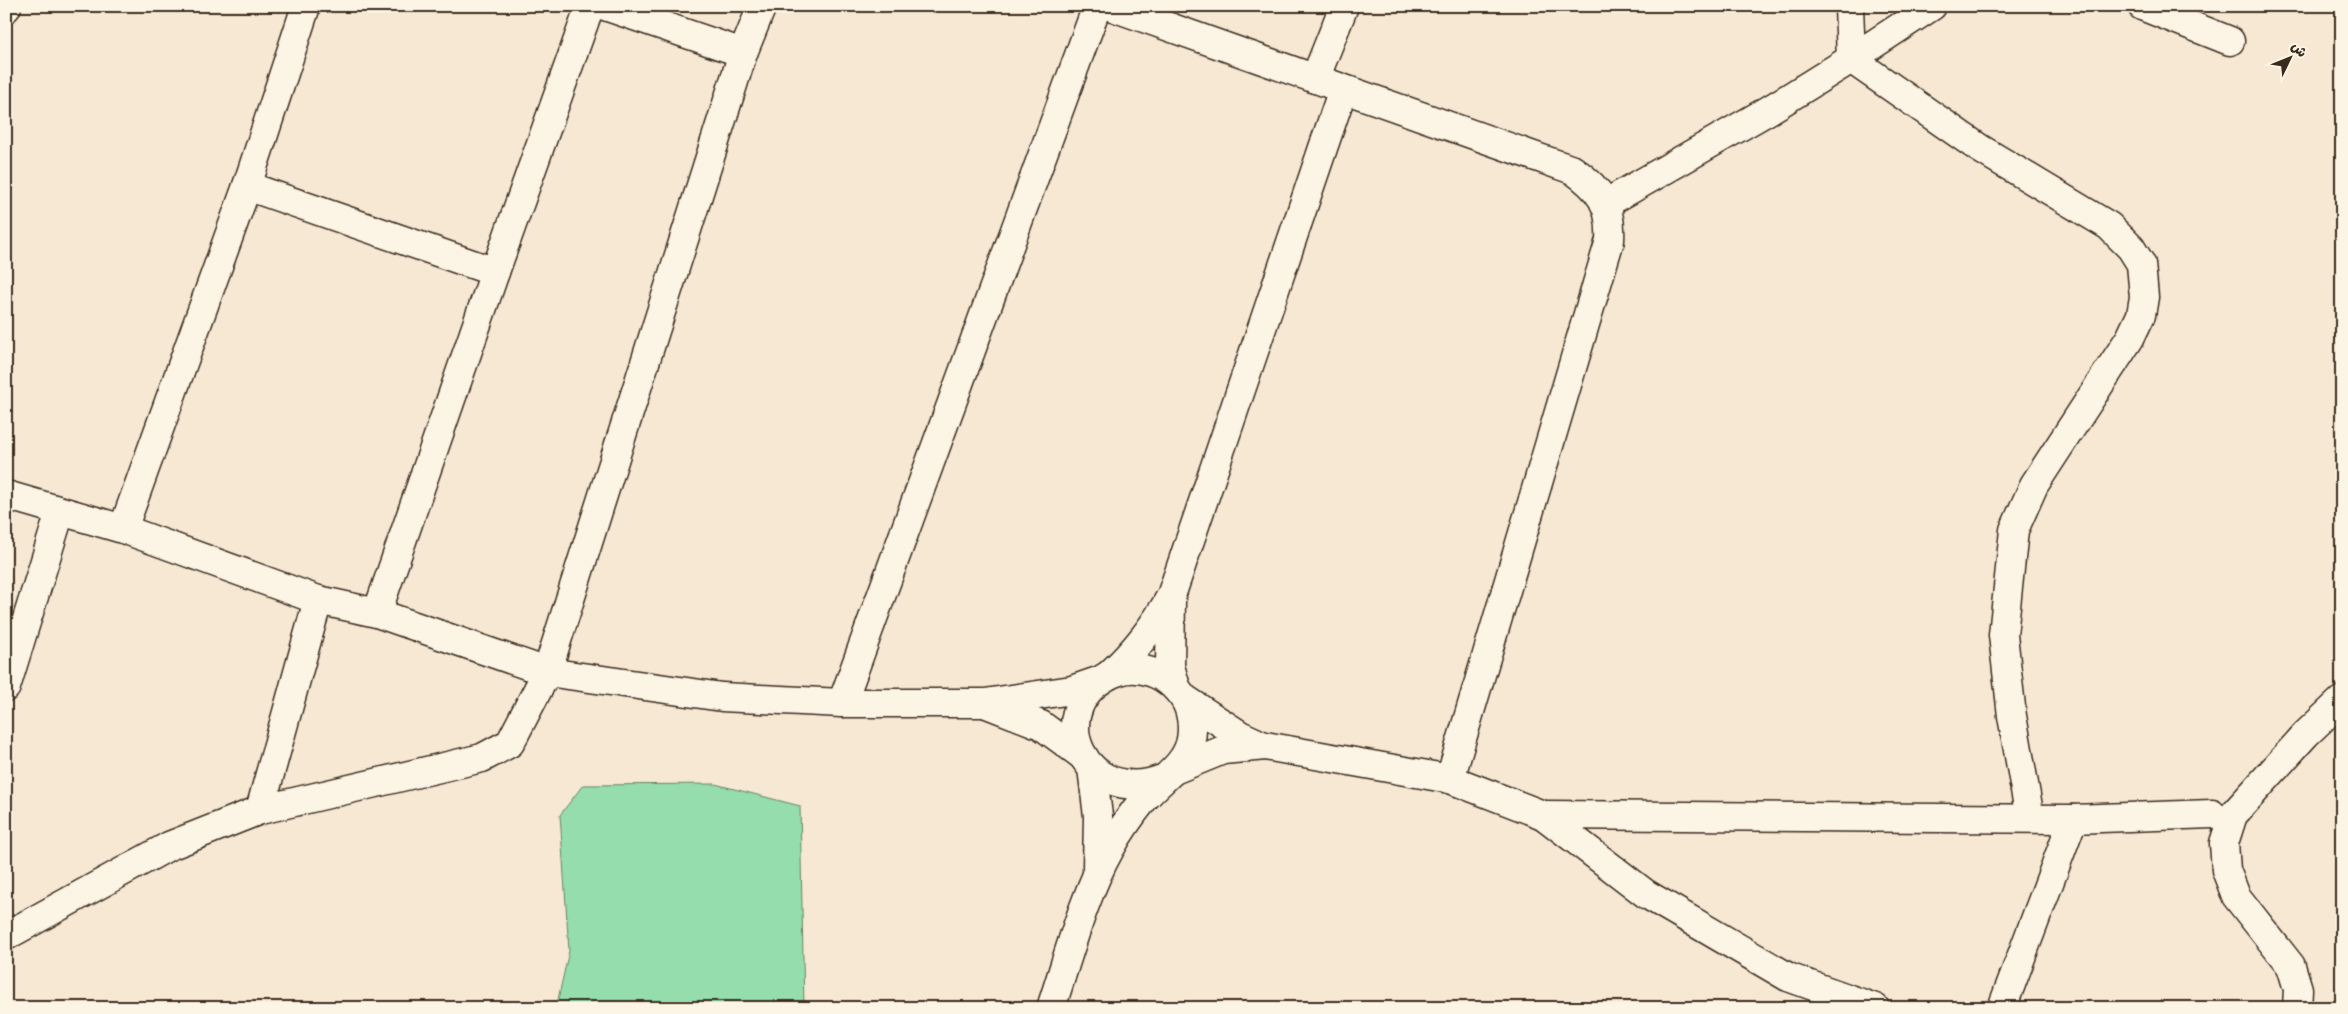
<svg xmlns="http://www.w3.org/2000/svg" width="2348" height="1014" font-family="'Shantell Sans','Playpen Sans Arabic',sans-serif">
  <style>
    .green { fill: #95ddac; stroke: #688465 }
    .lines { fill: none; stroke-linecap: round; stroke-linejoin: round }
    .minor-casing { stroke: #3b2a1e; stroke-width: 31 }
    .minor { stroke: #fcf5e5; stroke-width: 28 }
  </style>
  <rect width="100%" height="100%" fill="#f6e8d3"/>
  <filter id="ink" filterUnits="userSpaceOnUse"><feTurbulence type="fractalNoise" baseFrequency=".02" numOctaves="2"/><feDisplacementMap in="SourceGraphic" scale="10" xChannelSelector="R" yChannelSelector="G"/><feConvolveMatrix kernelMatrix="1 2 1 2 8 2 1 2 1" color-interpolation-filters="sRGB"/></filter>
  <g filter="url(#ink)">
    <polygon class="green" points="715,784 800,806 804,1008 556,1008 569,951 560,815 583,785"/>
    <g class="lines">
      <g class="minor-casing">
        <g id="minor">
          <polyline points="605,6 743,53"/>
          <path d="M1110,6L1573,170C1600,189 1612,205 1610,240L1450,779"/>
          <polyline points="1932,6 1851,59 1979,148 2109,226 2131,248 2141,264 2144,297 2141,315 2130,338 2034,485 2014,530 2003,635 2012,716 2030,818"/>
          <polyline points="2142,6 2230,41"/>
          <polyline points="6,8 7,6"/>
          <polyline points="1315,79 1344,6"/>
          <polyline points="247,186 495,272"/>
          <polyline points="1605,204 1769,110 1851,59 1849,6"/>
          <polyline points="6,495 123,529 318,600 377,613 547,672 722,697 842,703 985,703 1072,690 1098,681"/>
          <polyline points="123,529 247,186 306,6"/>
          <polyline points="1171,600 1170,666 1176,687"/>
          <polyline points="377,613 495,272 590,6"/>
          <path d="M1109,675C1135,651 1154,627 1171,596L1343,89"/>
          <polyline points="6,687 60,512"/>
          <polyline points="1185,699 1240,735 1264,746"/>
          <polyline points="842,703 1097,6"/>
          <polyline points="987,704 1041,725 1083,756"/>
          <polyline points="1092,768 1098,816 1097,869"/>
          <polyline points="1174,770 1223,750 1265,746 1450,779 1543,815 1646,894 1788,977 1875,1008"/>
          <polyline points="260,810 318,600"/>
          <polyline points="1543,815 2073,819 2212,814"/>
          <polyline points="6,936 169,846 260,810 482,758 510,743 547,672 743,53 762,6"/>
          <path d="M1051,1008C1068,957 1084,895 1110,849C1120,831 1132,814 1144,799C1159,780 1183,768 1190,744C1194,729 1192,710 1183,697C1172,681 1156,671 1137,669C1126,668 1113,672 1104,678C1043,715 1086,808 1162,779"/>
          <polyline points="2002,1008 2073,819"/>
          <polyline points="2297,1008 2298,989 2291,966 2236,896 2226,870 2224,843 2233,815 2306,734 2342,700"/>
        </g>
      </g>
      <use href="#minor" class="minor"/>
    </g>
  </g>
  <rect width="2348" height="1014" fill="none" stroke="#fcf5e5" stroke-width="25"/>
  <rect x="12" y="12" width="2323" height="989" fill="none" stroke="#3b2a1e" stroke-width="2" filter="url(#ink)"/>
  <g transform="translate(2290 58) rotate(47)" stroke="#fcf5e5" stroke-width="4" paint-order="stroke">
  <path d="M0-4L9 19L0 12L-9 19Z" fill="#3b2a1e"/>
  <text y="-8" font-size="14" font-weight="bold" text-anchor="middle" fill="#3b2a1e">ش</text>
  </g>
</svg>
